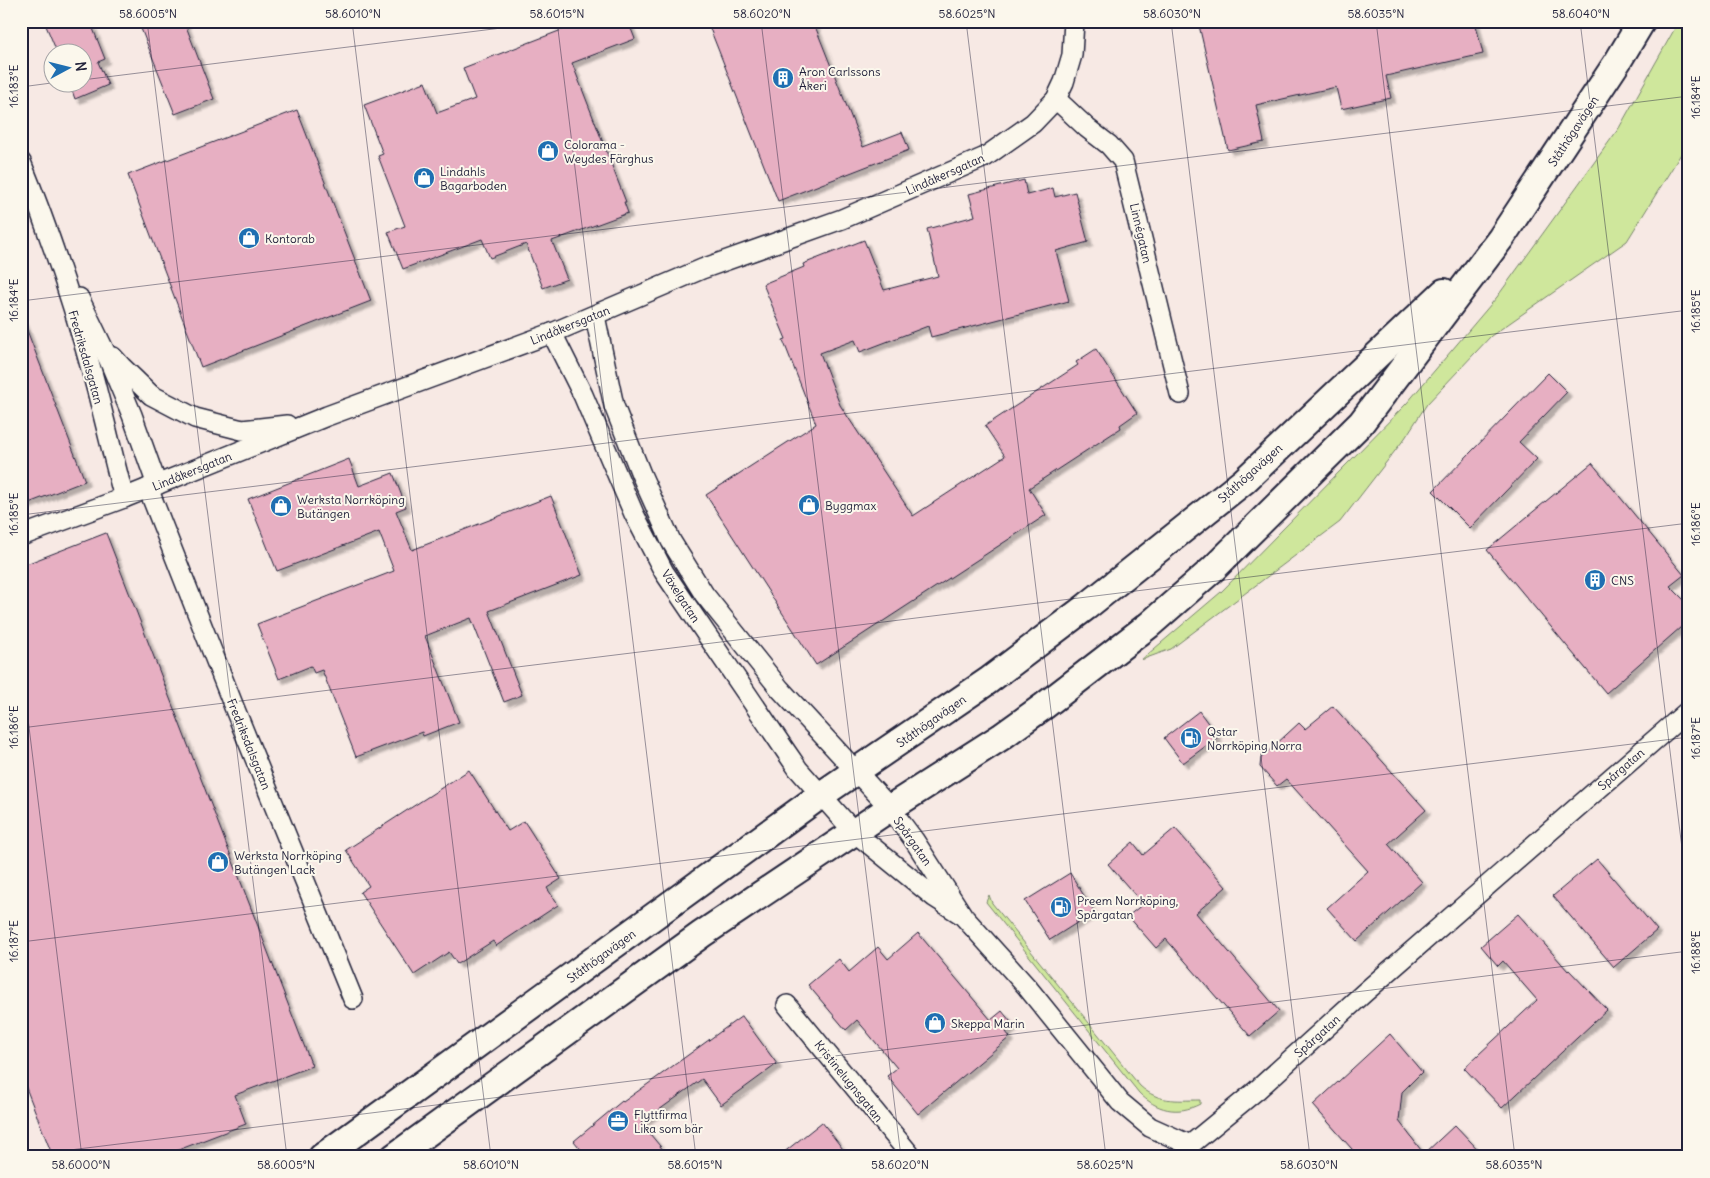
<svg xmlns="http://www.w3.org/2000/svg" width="1710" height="1178" font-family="Delius,sans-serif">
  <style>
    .green { fill: #cfe79c; stroke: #78846c }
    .building { fill: #e7afc2; stroke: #22223b; filter: url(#shadow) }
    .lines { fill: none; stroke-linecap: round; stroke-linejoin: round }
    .street-casing { stroke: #22223b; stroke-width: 22 }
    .secondary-casing { stroke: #22223b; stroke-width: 30 }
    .street { stroke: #fbf7ec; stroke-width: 19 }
    .secondary { stroke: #fbf7ec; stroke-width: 26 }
    .ticks { fill: none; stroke: #22223b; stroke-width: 1; stroke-opacity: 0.45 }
    .labels { text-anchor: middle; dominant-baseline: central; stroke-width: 4; stroke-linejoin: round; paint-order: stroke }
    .poi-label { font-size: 12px; fill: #22223b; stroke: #fbf7ec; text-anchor: start }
    .street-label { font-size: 12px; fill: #22223b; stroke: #fbf7ec }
    .neatline { fill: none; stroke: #22223b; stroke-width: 2 }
    .ticks-label { font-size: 12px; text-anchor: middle; fill: #22223b }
  </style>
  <defs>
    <filter id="shadow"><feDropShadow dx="4.5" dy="4.5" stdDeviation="1" flood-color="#0004"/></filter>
  </defs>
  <rect width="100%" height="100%" fill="#f7e9e4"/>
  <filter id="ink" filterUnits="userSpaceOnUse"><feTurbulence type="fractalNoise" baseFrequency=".02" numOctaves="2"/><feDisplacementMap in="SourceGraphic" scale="10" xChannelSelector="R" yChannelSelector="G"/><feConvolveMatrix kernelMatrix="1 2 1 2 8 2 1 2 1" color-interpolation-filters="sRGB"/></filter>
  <g filter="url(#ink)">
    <g class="green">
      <polygon points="1679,21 1689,21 1689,141 1627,241 1491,336 1427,404 1405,438 1340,522 1171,649 1141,660 1221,592 1407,403 1497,297 1619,128"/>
      <path d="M989,895L992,903L1140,1086C1159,1103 1175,1100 1200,1100V1104C1177,1116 1156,1110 1139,1093L986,902Z"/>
    </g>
    <g class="building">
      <polygon points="44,21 90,21 105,59 98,62 108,85 75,99 69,82 82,82 82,52 57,52"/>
      <polygon points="138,21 184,21 214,99 175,114"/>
      <polygon points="585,21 628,21 635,39 572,63 626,202 624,202 628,213 552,241 567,279 543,288 526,244 490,258 482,239 403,269 388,232 405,226 378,156 383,154 364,105 425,82 437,113 475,99 463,68"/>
      <polygon points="707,21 813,21 863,147 902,132 909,150 778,201"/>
      <polygon points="1198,21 1475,21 1483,54 1386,76 1391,98 1341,109 1336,87 1256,105 1264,142 1228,150"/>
      <polygon points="297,110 371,301 201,367 128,175"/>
      <polygon points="1024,180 1027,195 1053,188 1055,197 1075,192 1088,242 1056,251 1069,301 931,337 928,326 860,352 855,340 820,353 840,405 913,516 1005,456 985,426 1078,365 1076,362 1096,349 1137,413 1120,425 1121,428 1029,488 1046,515 816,665 706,495 816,424 783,340 786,339 763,284 804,267 803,264 864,240 884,290 938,276 927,229 975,216 969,194"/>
      <polygon points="23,320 85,481 21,506 21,321"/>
      <polygon points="1548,373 1567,392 1519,442 1537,459 1470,528 1433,491"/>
      <polygon points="349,459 359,486 393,473 406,507 396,511 412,550 551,496 582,575 489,611 522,695 504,702 471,618 425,636 459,722 423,736 422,732 356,757 322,670 314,673 311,666 279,679 257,624 394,571 379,532 277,571 248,499"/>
      <polygon points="1592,463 1684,575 1670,586 1689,605 1689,620 1606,693 1487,550"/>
      <polygon points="106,533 312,1066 235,1095 246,1124 160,1157 53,1157 21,1075 21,566"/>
      <polygon points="1333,706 1426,810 1388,844 1422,882 1357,941 1327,908 1368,871 1286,779 1277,786 1260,767 1261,758 1299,723 1305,729"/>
      <polygon points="1199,711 1218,737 1183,763 1164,738"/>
      <polygon points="469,770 508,831 524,821 561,879 547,888 558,905 496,946 493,941 457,964 449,952 414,975 360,892 369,886 346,850"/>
      <polygon points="1175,828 1226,887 1196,913 1279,1011 1250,1036 1166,939 1156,948 1128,916 1143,904 1108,864 1133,842 1143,855"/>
      <polygon points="1597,859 1657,930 1614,967 1553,896"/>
      <polygon points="1070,873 1094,912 1050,940 1025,901"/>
      <polygon points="1518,914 1568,971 1569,970 1607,1010 1502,1108 1464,1068 1537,1000 1503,961 1498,966 1481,946"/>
      <polygon points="918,933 991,1020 1002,1011 1014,1026 1006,1032 1010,1037 918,1114 887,1076 897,1068 857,1020 846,1030 808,985 839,959 849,972 878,947 888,959"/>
      <polygon points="742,1016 777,1064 721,1105 702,1079 641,1123 669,1157 587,1157 574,1141 622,1101 623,1102"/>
      <polygon points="1390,1034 1422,1072 1402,1092 1399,1121 1424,1154 1455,1125 1485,1157 1359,1157 1313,1105"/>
      <polygon points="822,1122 849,1157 778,1157"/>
    </g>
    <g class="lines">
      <g class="street-casing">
        <g id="street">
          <polyline points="1056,99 1087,128 1109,145 1123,161 1180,394"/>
          <path d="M21,162C49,231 73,303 93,376C104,416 113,457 124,498"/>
          <polyline points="79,298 109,360 132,415 157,485"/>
          <polyline points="595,316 614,406 641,474 671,541 704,594 780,689 890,808 914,840 963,916 1027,987 1120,1102 1150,1127 1190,1145 1257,1090 1364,993 1689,710"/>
          <polyline points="552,333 583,395 634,514 664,572 787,753 798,769 854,832 934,897 959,913"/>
          <polyline points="113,357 122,367 151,395 195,418 242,430 287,425"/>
          <polyline points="148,488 234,707 353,999"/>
          <polyline points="21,536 124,498 327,416 552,333 702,269 842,219 985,157 1033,123 1056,99 1064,82 1072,55 1074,21"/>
          <polyline points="787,1005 912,1157"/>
        </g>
      </g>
      <g class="secondary-casing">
        <g id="secondary">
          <polyline points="322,1157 821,795 988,681 1086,607 1244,481 1444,292"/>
          <polyline points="394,1157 702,934 890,808 1001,737 1044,706 1149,625 1213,569 1361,423 1501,238 1618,61 1642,21"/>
        </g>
      </g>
      <use href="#street" class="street"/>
      <use href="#secondary" class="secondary"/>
    </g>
  </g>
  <path class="ticks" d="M147,21L287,1157M352,21L491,1157M557,21L696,1157M761,21L901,1157M966,21L1106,1157M1171,21L1310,1157M1376,21L1515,1157M1580,21L1689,905M82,80L558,21M21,87L59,82M21,301L1689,96M21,515L1689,310M21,662L82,1157M21,728L1689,523M21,942L1689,737M21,1156L1689,951"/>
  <defs>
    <g id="building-disc" transform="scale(1.125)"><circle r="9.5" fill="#1f6fb2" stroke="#fbf7ec"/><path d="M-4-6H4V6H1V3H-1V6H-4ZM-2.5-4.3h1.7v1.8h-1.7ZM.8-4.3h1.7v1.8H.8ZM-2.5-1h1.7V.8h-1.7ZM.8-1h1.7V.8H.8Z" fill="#fff"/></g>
    <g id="shop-disc" transform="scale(1.125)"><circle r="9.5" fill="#1f6fb2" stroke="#fbf7ec"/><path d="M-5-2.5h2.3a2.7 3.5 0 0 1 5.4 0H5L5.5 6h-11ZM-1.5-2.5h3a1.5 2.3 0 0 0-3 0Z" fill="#fff"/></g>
    <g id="fuel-disc" transform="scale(1.125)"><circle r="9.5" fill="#1f6fb2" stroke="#fbf7ec"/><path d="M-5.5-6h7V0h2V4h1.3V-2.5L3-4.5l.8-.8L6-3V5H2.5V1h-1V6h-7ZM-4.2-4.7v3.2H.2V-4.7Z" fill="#fff"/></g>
    <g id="office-disc" transform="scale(1.125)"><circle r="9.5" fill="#1f6fb2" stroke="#fbf7ec"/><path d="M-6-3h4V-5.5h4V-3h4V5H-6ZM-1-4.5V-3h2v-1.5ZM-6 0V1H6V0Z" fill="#fff"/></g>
  </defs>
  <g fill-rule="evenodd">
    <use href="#building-disc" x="783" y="78"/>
    <use href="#shop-disc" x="548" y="151"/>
    <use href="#shop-disc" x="424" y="178"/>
    <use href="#shop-disc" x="249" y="238"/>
    <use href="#shop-disc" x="809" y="505"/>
    <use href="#shop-disc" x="281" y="506"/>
    <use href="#building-disc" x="1595" y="580"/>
    <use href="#fuel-disc" x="1191" y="738"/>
    <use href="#shop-disc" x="218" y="862"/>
    <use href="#fuel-disc" x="1061" y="907"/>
    <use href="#shop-disc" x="935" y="1023"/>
    <use href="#office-disc" x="618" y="1121"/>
  </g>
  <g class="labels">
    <g class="poi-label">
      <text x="799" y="71">Aron Carlssons<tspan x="799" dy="14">Åkeri</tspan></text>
      <text x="564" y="144">Colorama -<tspan x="564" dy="14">Weydes Färghus</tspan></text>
      <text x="440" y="171">Lindahls<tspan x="440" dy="14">Bagarboden</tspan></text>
      <text x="265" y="238">Kontorab</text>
      <text x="297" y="499">Werksta Norrköping<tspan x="297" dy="14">Butängen</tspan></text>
      <text x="825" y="505">Byggmax</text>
      <text x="1611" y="580">CNS</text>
      <text x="1207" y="731">Qstar<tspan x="1207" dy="14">Norrköping Norra</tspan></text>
      <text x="234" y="855">Werksta Norrköping<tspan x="234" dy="14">Butängen Lack</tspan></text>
      <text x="1077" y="900">Preem Norrköping,<tspan x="1077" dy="14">Spårgatan</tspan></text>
      <text x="951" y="1023">Skeppa Marin</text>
      <text x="634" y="1114">Flyttfirma<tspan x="634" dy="14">Lika som bär</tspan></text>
    </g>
    <g class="street-label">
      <text transform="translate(1573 131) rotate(-57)">Ståthögavägen</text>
      <text transform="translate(945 174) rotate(-24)">Lindåkersgatan</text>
      <text transform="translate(1141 233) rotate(77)">Linnégatan</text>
      <text transform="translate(570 325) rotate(-22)">Lindåkersgatan</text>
      <text transform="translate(86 357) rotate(74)">Fredriksdalsgatan</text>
      <text transform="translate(192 471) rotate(-22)">Lindåkersgatan</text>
      <text transform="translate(1250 473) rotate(-42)">Ståthögavägen</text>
      <text transform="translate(681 596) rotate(57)">Växelgatan</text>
      <text transform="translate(931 721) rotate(-35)">Ståthögavägen</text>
      <text transform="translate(249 744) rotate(68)">Fredriksdalsgatan</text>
      <text transform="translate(1621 769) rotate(-41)">Spårgatan</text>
      <text transform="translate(913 841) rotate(55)">Spårgatan</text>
      <text transform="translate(601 956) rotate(-36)">Ståthögavägen</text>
      <text transform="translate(1317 1036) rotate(-42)">Spårgatan</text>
      <text transform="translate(849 1081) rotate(51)">Kristinelugnsgatan</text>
    </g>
  </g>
  <rect width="1710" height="1178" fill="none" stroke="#fbf7ec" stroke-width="55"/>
  <g transform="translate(68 68) rotate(83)"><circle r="24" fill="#fbf7ec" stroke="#a4a2a5"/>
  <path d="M0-4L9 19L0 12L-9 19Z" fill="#1f6fb2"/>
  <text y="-8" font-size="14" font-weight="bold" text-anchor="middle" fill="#22223b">N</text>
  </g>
  <rect x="28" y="28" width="1654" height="1122" class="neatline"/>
  <g class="ticks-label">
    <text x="148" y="18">58.6005°N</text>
    <text x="353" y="18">58.6010°N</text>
    <text x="557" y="18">58.6015°N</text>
    <text x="762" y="18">58.6020°N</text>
    <text x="967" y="18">58.6025°N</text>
    <text x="1172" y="18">58.6030°N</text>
    <text x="1376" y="18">58.6035°N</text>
    <text x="1581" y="18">58.6040°N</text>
    <text transform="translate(14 86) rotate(-90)" y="4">16.183°E</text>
    <text transform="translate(1696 97) rotate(-90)" y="4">16.184°E</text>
    <text transform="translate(14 300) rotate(-90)" y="4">16.184°E</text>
    <text transform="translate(1696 311) rotate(-90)" y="4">16.185°E</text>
    <text transform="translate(14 514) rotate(-90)" y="4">16.185°E</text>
    <text transform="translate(1696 524) rotate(-90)" y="4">16.186°E</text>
    <text transform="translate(14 727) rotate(-90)" y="4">16.186°E</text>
    <text transform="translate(1696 738) rotate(-90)" y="4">16.187°E</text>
    <text transform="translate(14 941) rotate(-90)" y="4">16.187°E</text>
    <text transform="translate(1696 952) rotate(-90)" y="4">16.188°E</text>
    <text x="81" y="1169">58.6000°N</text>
    <text x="286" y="1169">58.6005°N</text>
    <text x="491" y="1169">58.6010°N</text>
    <text x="695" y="1169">58.6015°N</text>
    <text x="900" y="1169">58.6020°N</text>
    <text x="1105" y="1169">58.6025°N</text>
    <text x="1309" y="1169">58.6030°N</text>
    <text x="1514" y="1169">58.6035°N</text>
  </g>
</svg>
